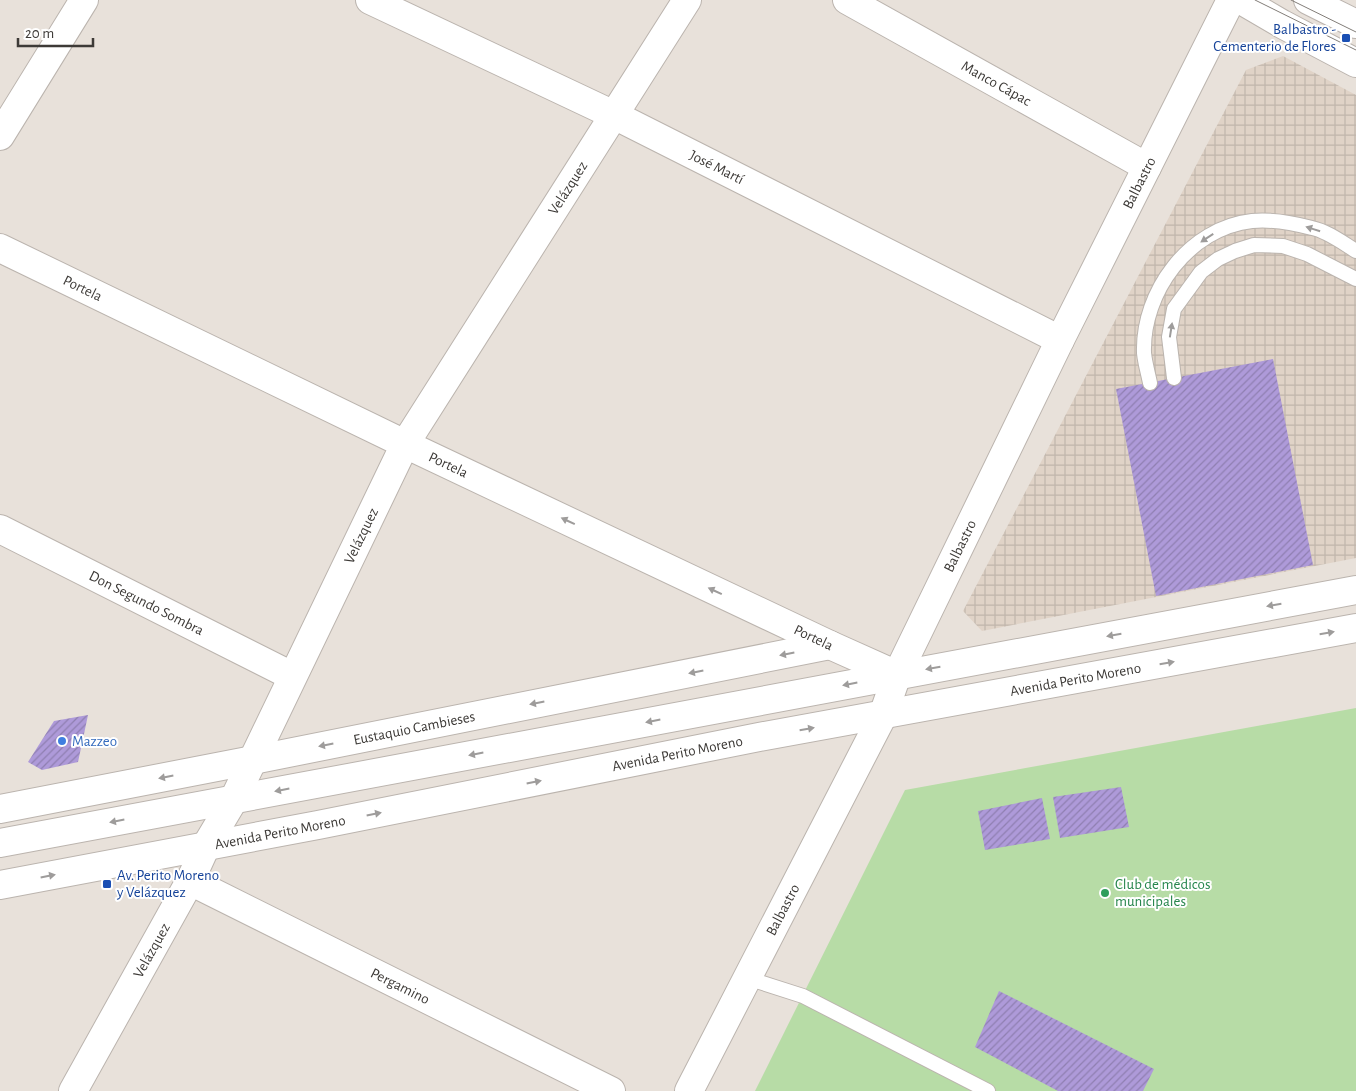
<svg xmlns="http://www.w3.org/2000/svg" width="1356" height="1091" font-family="'Alegreya Sans',sans-serif">
  <style>
    .industrial { fill: url(#industrial-grid) }
    .green { fill: #b7dca6 }
    .building { fill: url(#building-hatch) }
    .lines { fill: none; stroke-linecap: round; stroke-linejoin: round }
    .lane-casing { stroke: #bbb4ae; stroke-width: 16 }
    .street-casing { stroke: #bbb4ae; stroke-width: 30 }
    .secondary-casing { stroke: #bbb4ae; stroke-width: 30 }
    .lane { stroke: #fff; stroke-width: 14 }
    .street { stroke: #fff; stroke-width: 28 }
    .secondary { stroke: #fff; stroke-width: 28 }
    .tram { stroke: #827d78; stroke-width: 1 }
    .oneway { fill: #9e9c9b }
    .transit-dot { fill: #1a4fb4; stroke: #fff; stroke-width: 2 }
    .shop-dot { fill: #3f7fe0; stroke: #fff; stroke-width: 2 }
    .leisure-dot { fill: #2e9e5b; stroke: #fff; stroke-width: 2 }
    .labels { text-anchor: middle; dominant-baseline: central; stroke-width: 4; stroke-linejoin: round; paint-order: stroke }
    .transit-label { font-size: 15px; fill: #164399; stroke: #fff; text-anchor: end }
    .street-label { font-size: 15px; fill: #3d3a37; stroke: #fff }
    .shop-label { font-size: 15px; fill: #366cbe; stroke: #fff; text-anchor: start }
    .leisure-label { font-size: 15px; fill: #27864d; stroke: #fff; text-anchor: start }
  </style>
  <defs>
    <pattern id="industrial-grid" width="8" height="8" patternUnits="userSpaceOnUse" patternTransform="scale(1.25)"><rect width="8" height="8" fill="#e0d3c7"/><path d="M0 4h8M4 0v8" fill="none" stroke="#c1b6ac"/></pattern>
    <pattern id="building-hatch" width="6" height="6" patternUnits="userSpaceOnUse" patternTransform="scale(1.25)"><rect width="6" height="6" fill="#ae9ad9"/><path d="M-1 1l2-2M0 6l6-6M5 7l2-2" fill="none" stroke="#8f7fb1"/></pattern>
  </defs>
  <rect width="100%" height="100%" fill="#e8e1da"/>
  <polygon class="industrial" points="1283,56 1356,95 1356,558 982,631 963,611 1246,70"/>
  <polygon class="green" points="1356,708 1356,1091 755,1091 905,790"/>
  <g class="building">
    <polygon points="1273,359 1313,565 1156,596 1116,389"/>
    <polygon points="88,715 78,762 42,770 28,762 54,721"/>
    <polygon points="1121,787 1129,827 1060,838 1053,797"/>
    <polygon points="1042,798 1050,839 985,850 978,811"/>
    <polygon points="999,991 1154,1069 1143,1091 1058,1091 975,1047"/>
  </g>
  <g class="lines">
    <g class="lane-casing">
      <g id="lane">
        <polyline points="1174,378 1169,337 1174,309 1201,272 1218,259 1235,251 1254,245 1283,246 1307,254 1356,279"/>
        <path d="M1150,383C1148,373 1145,363 1144,353C1142,292 1189,228 1252,221C1272,219 1293,223 1312,228C1327,231 1343,243 1356,251"/>
        <polyline points="747,978 803,996 988,1091"/>
      </g>
    </g>
    <g class="street-casing">
      <g id="street">
        <path id="s1" d="M370,0L614,115L1060,340"/>
        <path id="s2" d="M847,0L1147,167"/>
        <polyline points="0,136 84,0"/>
        <path id="s3" d="M0,248L405,444L830,645L897,675"/>
        <path id="s4" d="M0,529L292,676"/>
        <path id="s5" d="M0,809L253,760L830,645"/>
        <path id="s6" d="M190,881L611,1091"/>
        <path id="s7" d="M73,1091L190,881L206,846L234,799L405,444L687,0"/>
        <path id="s8" d="M689,1091L883,715L897,675L1060,340L1231,0"/>
      </g>
    </g>
    <g class="secondary-casing">
      <g id="secondary">
        <polyline points="1241,0 1282,24 1356,63"/>
        <polyline points="1308,0 1356,24"/>
        <polyline points="0,843 1356,590"/>
        <path id="s9" d="M0,885L318,825L759,737L1356,628"/>
      </g>
    </g>
    <use href="#lane" class="lane"/>
    <use href="#street" class="street"/>
    <use href="#secondary" class="secondary"/>
    <g class="tram">
      <polyline points="1255,0 1356,50"/>
      <polyline points="1291,0 1356,32"/>
    </g>
  </g>
  <defs><path id="oneway-solid" d="M-6-.8H1V-3.2L6.5 0L1 3.2V.8H-6Z" transform="scale(1.25)"/></defs>
  <g class="oneway">
    <use href="#oneway-solid" transform="translate(1313 229) rotate(-162)"/>
    <use href="#oneway-solid" transform="translate(1207 238) rotate(147)"/>
    <use href="#oneway-solid" transform="translate(1171 330) rotate(-81)"/>
    <use href="#oneway-solid" transform="translate(568 521) rotate(-155)"/>
    <use href="#oneway-solid" transform="translate(715 591) rotate(-155)"/>
    <use href="#oneway-solid" transform="translate(1274 605) rotate(170)"/>
    <use href="#oneway-solid" transform="translate(1327 633) rotate(-10)"/>
    <use href="#oneway-solid" transform="translate(1114 635) rotate(170)"/>
    <use href="#oneway-solid" transform="translate(787 654) rotate(169)"/>
    <use href="#oneway-solid" transform="translate(1167 663) rotate(-10)"/>
    <use href="#oneway-solid" transform="translate(933 668) rotate(170)"/>
    <use href="#oneway-solid" transform="translate(696 672) rotate(169)"/>
    <use href="#oneway-solid" transform="translate(850 684) rotate(169)"/>
    <use href="#oneway-solid" transform="translate(537 703) rotate(169)"/>
    <use href="#oneway-solid" transform="translate(653 721) rotate(169)"/>
    <use href="#oneway-solid" transform="translate(807 729) rotate(-10)"/>
    <use href="#oneway-solid" transform="translate(326 745) rotate(169)"/>
    <use href="#oneway-solid" transform="translate(476 754) rotate(169)"/>
    <use href="#oneway-solid" transform="translate(166 777) rotate(169)"/>
    <use href="#oneway-solid" transform="translate(534 782) rotate(-11)"/>
    <use href="#oneway-solid" transform="translate(282 790) rotate(169)"/>
    <use href="#oneway-solid" transform="translate(374 814) rotate(-11)"/>
    <use href="#oneway-solid" transform="translate(117 821) rotate(169)"/>
    <use href="#oneway-solid" transform="translate(48 876) rotate(-11)"/>
  </g>
  <g class="transit-dot">
    <rect x="1341" y="33" width="10" height="10" rx="2.5"/>
    <rect x="102" y="879" width="10" height="10" rx="2.5"/>
  </g>
  <circle class="shop-dot" cx="62" cy="741" r="5"/>
  <circle class="leisure-dot" cx="1105" cy="893" r="5"/>
  <g class="labels">
    <g class="transit-label">
      <text x="1336" y="29">Balbastro -<tspan x="1336" dy="17">Cementerio de Flores</tspan></text>
      <text x="117" y="875" text-anchor="start">Av. Perito Moreno<tspan x="117" dy="17">y Velázquez</tspan></text>
    </g>
    <g class="street-label">
      <text stroke="none"><textPath href="#s2" startOffset="171">Manco Cápac</textPath></text>
      <text stroke="none"><textPath href="#s1" startOffset="385">José Martí</textPath></text>
      <text stroke="none"><textPath href="#s8" startOffset="1014">Balbastro</textPath></text>
      <text stroke="none"><textPath href="#s7" startOffset="1031">Velázquez</textPath></text>
      <text stroke="none"><textPath href="#s3" startOffset="92">Portela</textPath></text>
      <text stroke="none"><textPath href="#s3" startOffset="498">Portela</textPath></text>
      <text stroke="none"><textPath href="#s7" startOffset="626">Velázquez</textPath></text>
      <text stroke="none"><textPath href="#s8" startOffset="609">Balbastro</textPath></text>
      <text stroke="none"><textPath href="#s4" startOffset="164">Don Segundo Sombra</textPath></text>
      <text stroke="none"><textPath href="#s3" startOffset="902">Portela</textPath></text>
      <text stroke="none"><textPath href="#s9" startOffset="1095">Avenida Perito Moreno</textPath></text>
      <text stroke="none"><textPath href="#s5" startOffset="422">Eustaquio Cambieses</textPath></text>
      <text stroke="none"><textPath href="#s9" startOffset="690">Avenida Perito Moreno</textPath></text>
      <text stroke="none"><textPath href="#s9" startOffset="285">Avenida Perito Moreno</textPath></text>
      <text stroke="none"><textPath href="#s8" startOffset="204">Balbastro</textPath></text>
      <text stroke="none"><textPath href="#s7" startOffset="161">Velázquez</textPath></text>
      <text stroke="none"><textPath href="#s6" startOffset="235">Pergamino</textPath></text>
    </g>
    <g class="shop-label">
      <text x="72" y="741">Mazzeo</text>
    </g>
    <g class="leisure-label">
      <text x="1115" y="884">Club de médicos<tspan x="1115" dy="17">municipales</tspan></text>
    </g>
  </g>
  <path d="M18 38v8h75v-8" fill="none" stroke="#3d3a37" stroke-width="2.5"/>
  <text x="25" y="38" font-size="15" fill="#3d3a37" stroke="#ffffff" stroke-width="4" paint-order="stroke">20 m</text>
</svg>
